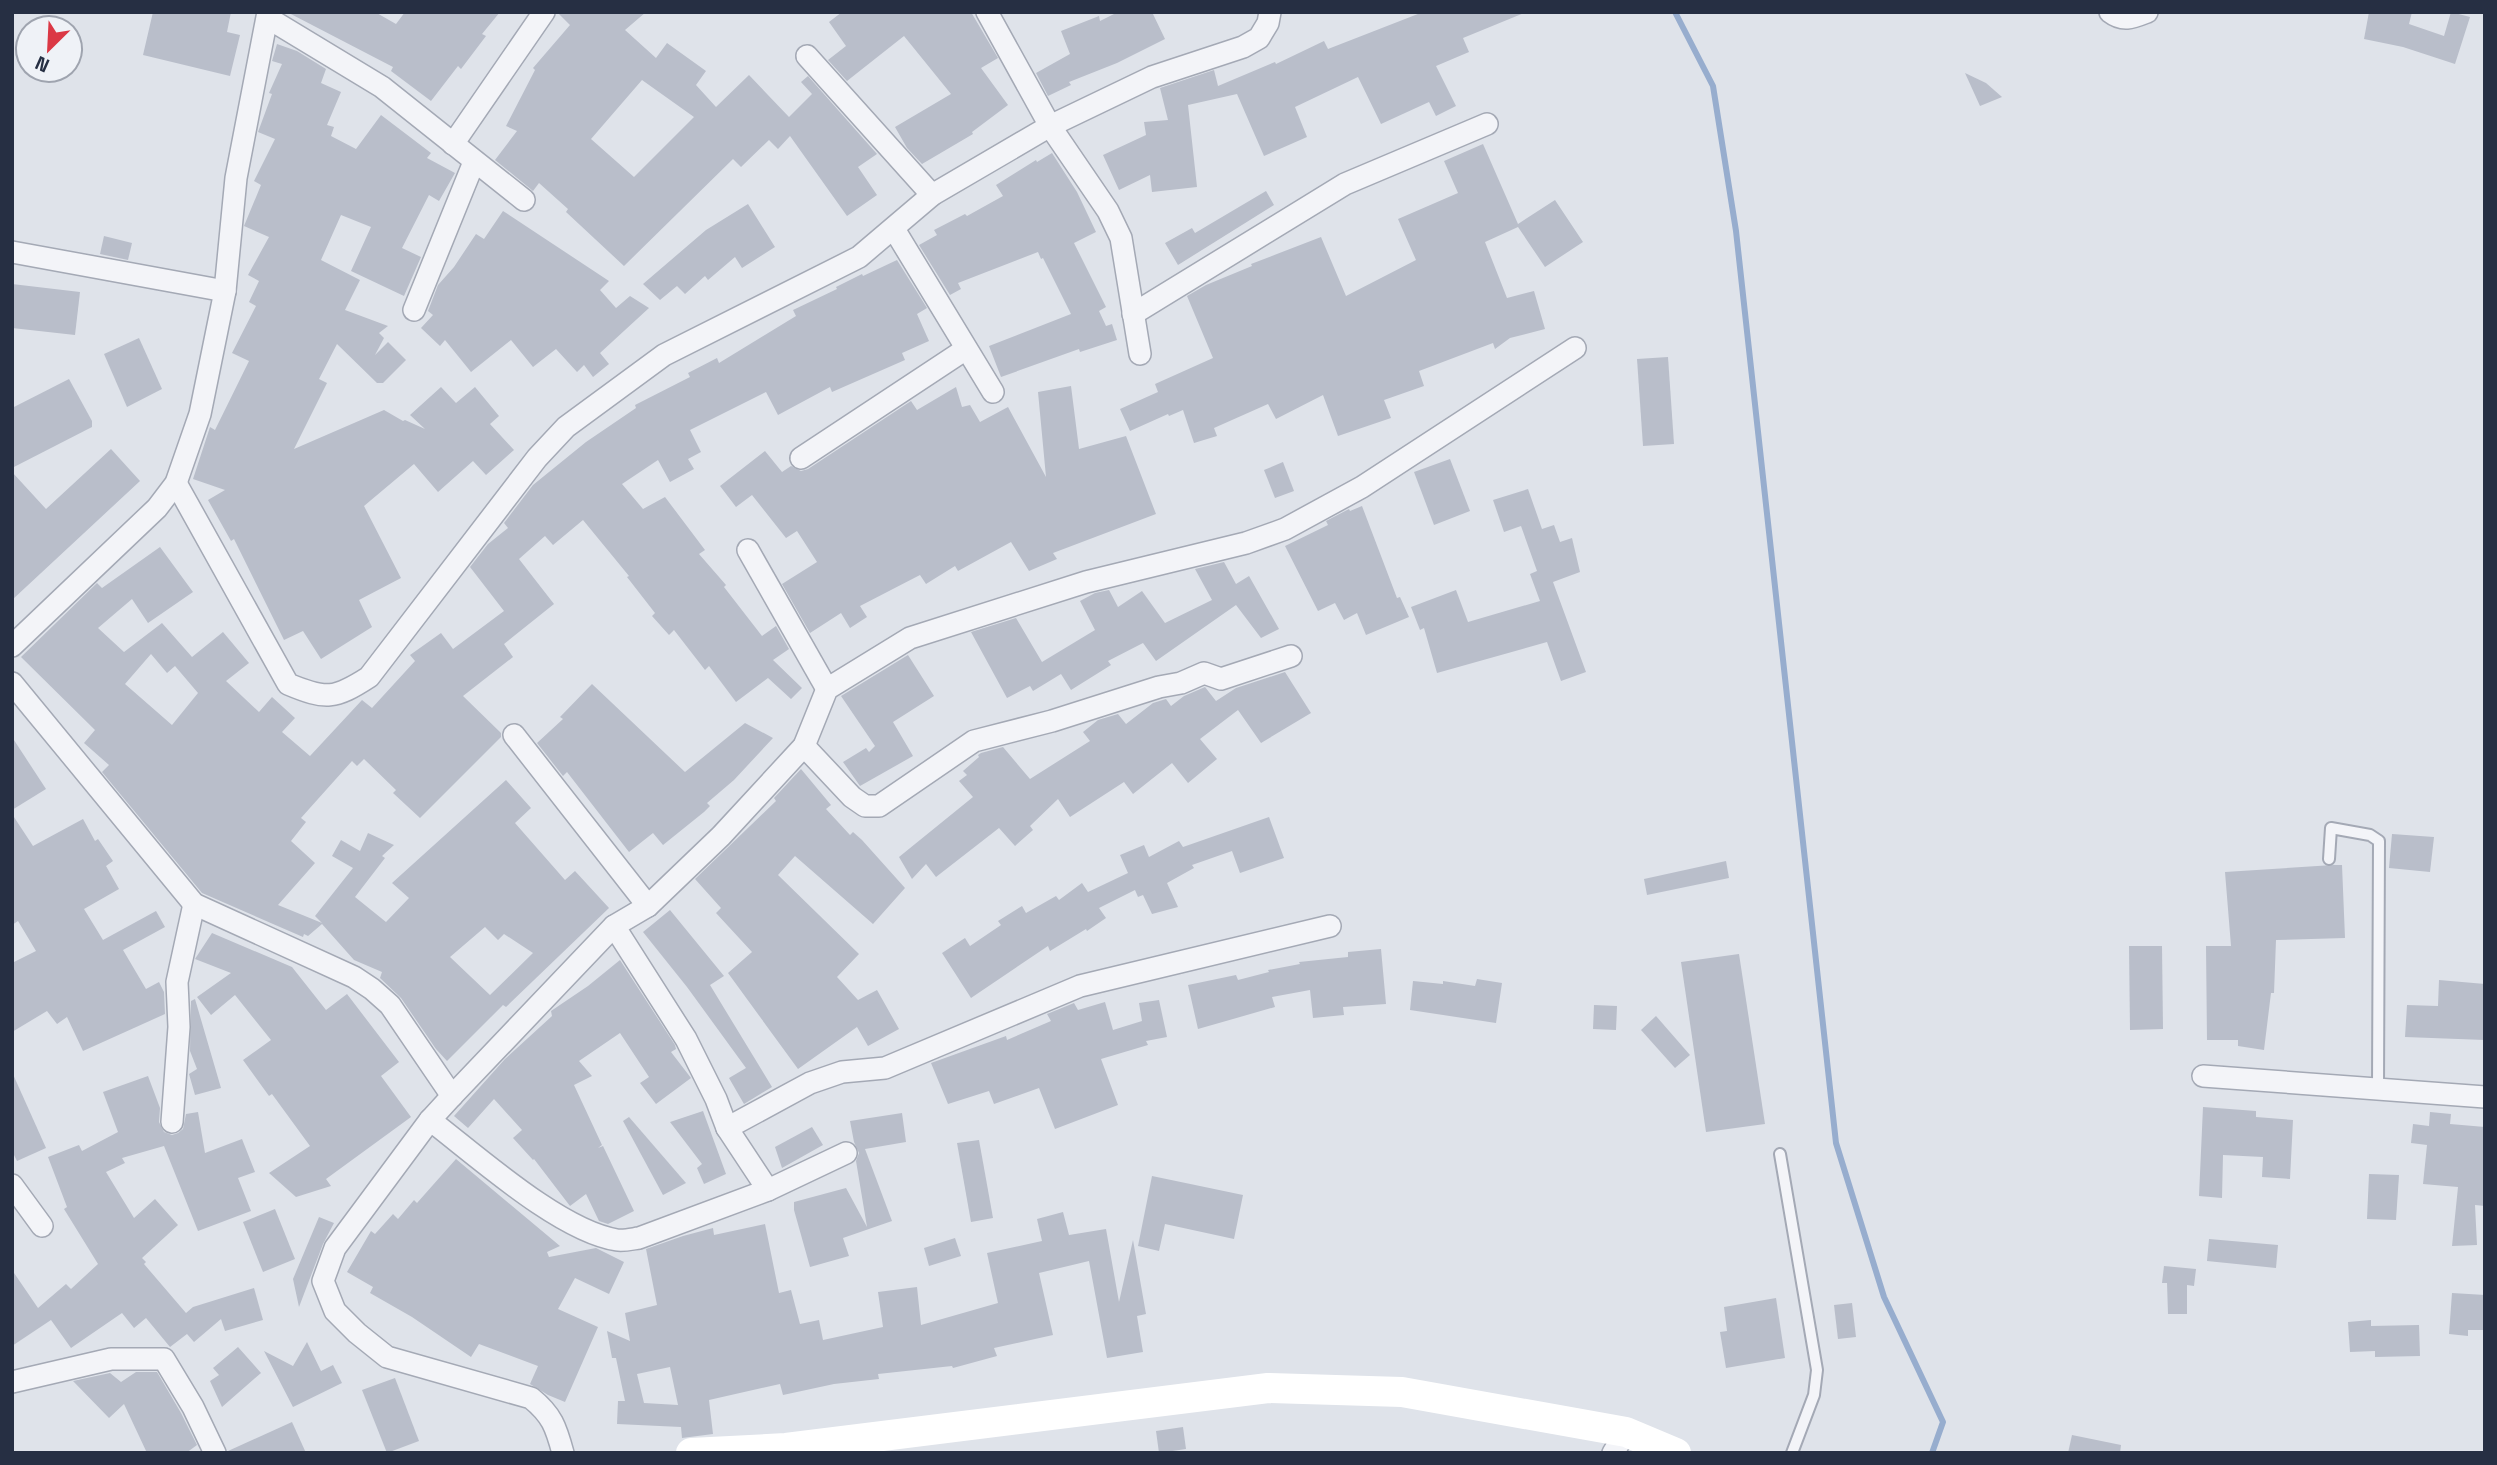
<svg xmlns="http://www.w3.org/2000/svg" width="2497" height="1465" font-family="'Space Grotesk',sans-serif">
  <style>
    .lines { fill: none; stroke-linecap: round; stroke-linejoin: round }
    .stream { stroke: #97adce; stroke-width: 6 }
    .building { fill: #b9beca; fill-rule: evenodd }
    .lane-casing { stroke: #a4a9b5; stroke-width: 14 }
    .street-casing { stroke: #a4a9b5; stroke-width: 24 }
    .lane { stroke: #f3f4f8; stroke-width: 10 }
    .street { stroke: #f3f4f8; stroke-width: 21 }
    .secondary { stroke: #fff; stroke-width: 30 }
  </style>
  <rect width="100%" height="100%" fill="#dfe3ea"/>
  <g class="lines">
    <polyline class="stream" points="1675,12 1713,86 1736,231 1836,1143 1884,1297 1943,1422 1932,1453"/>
  </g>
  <g class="building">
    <polygon points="153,12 231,12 227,32 240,35 230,76 143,55"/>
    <polygon points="287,12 375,12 396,24 405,12 500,12 482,34 486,36 461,69 458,66 431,101 391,71 393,67"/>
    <path d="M557,12H646L625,30L656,58L667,43L706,71L696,85L716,107L749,75L789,117L812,94L801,82L808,76L877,154L858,167L877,195L847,216L790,136L778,149L769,140L741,167L733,159L624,266L566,212L568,209L539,183L533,191L495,160L517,131L506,126L535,70L533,68L570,25ZM642,80L694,117L634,177L591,139Z"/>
    <polygon points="842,12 971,12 998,58 981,68 1008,105 972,132 973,134 922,164 907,148 895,127 951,94 904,36 847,81 828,60 846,46 829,22"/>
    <polygon points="1118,12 1152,12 1165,39 1117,63 1069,82 1071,85 1048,96 1036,73 1070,54 1061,31 1099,16 1100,21"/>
    <polygon points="1423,12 1524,13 1463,38 1469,52 1436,66 1456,106 1436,116 1429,102 1381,124 1358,77 1295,107 1307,137 1264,156 1237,94 1188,105 1197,187 1152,192 1150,175 1119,190 1103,155 1146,135 1144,122 1168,120 1160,88 1214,70 1218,86 1275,62 1276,64 1324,41 1328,49"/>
    <polygon points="2369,12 2412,12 2409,24 2444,36 2451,12 2470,17 2455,64 2403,47 2364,39"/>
    <polygon points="277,44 297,51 326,69 321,83 341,92 327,125 334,127 331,136 356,149 381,115 431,153 427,158 455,173 439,201 429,195 402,248 421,257 404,296 351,271 371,227 341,215 321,260 360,280 345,310 388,326 379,333 384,338 375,355 388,342 406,360 383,383 377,383 337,344 319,379 327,383 294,449 384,410 403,421 405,420 425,429 410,415 441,387 456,403 475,387 499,416 490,424 514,450 486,475 473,461 438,492 414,464 364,506 401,578 359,600 372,627 321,659 303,631 284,640 234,539 231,541 208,500 225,490 193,479 210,427 215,430 249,361 232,353 256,306 249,302 259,281 248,275 269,237 244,226 261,185 254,181 275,139 258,132 272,94 269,93 282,64 272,61"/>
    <polygon points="1965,73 1986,83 2002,97 1980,106"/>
    <polygon points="1483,144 1518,224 1555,200 1583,242 1545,267 1518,227 1485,242 1507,298 1534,291 1545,329 1510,338 1495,349 1493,343 1419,371 1424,386 1384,400 1391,418 1338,436 1323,395 1276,419 1268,404 1214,428 1217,436 1194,443 1183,410 1169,416 1168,414 1130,431 1120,409 1158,392 1155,384 1213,358 1187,296 1206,285 1252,266 1251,264 1321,237 1346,296 1416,260 1398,219 1458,193 1444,161"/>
    <polygon points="1052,153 1077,192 1096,232 1074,243 1106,307 1099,311 1106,326 1112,324 1117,340 1080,352 1079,349 1001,377 989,346 1071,314 1043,258 1041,259 1038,252 958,283 961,289 950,295 919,245 937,235 934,230 965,214 967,216 1003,196 996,185 1036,160 1037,162"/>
    <polygon points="1266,191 1274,205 1178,265 1165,243 1192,228 1195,233"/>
    <polygon points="748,204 775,247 742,268 735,257 708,280 705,276 685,294 677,286 660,300 643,284 706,230"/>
    <polygon points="503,211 609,281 600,290 616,308 630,296 649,308 600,353 609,364 593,377 584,365 577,372 556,349 533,367 511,340 471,372 445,340 440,346 421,328 433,315 428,311 438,285 454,267 476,234 484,239"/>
    <polygon points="104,236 132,243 128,260 100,254"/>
    <path d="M897,260L927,308L917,314L929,341L902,353L905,360L832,392L830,387L778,415L766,392L690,430L701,452L688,459L694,469L670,482L658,460L622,484L643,509L665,497L705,550L699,554L726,585L724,587L762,636L776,626L789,649L773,660L802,688L791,699L768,678L736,702L709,666L705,670L674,630L669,635L652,616L655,613L627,577L629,576L583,520L553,545L545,536L519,559L554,604L504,644L513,657L463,696L501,733V737L420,818L393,793L396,790L364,759L357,766L352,761L301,818L306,822L291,841L315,863L278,905L322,923L315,916L353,868L332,856L341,840L360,851L368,833L394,845L382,856L385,858L355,897L386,922L409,898L392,883L506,780L531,808L515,823L565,880L575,871L609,908L506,1007L503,1005L447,1061L436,1049L401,998L380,978L382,972L354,960L322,924L308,936L304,934L303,937L202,893L102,772L109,765L84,743L95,730L21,657L97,583L102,588L160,547L193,592L148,623L132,599L98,628L124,652L162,623L192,657L223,632L249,663L226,681L259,712L272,697L295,718L282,732L310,756L362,700L372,708L415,661L410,655L441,633L453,649L504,611L470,567L488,544L508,528L504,523L533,485L586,442L636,408L635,405L690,377L688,373L717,358L719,363L796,316L793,310L837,289L836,287L862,274L863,276ZM151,654L167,673L175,666L198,693L172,725L125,684ZM485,927L498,940L504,934L533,953L490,995L450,957Z"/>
    <polygon points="12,284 80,292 75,335 12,328"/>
    <polygon points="139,338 162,389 127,407 104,354"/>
    <polygon points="1668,357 1674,444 1643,446 1637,359"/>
    <polygon points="69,379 92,421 92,427 12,468 12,408"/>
    <polygon points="1071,386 1079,449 1126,436 1156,514 1053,553 1057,559 1029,571 1011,542 958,571 955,566 926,584 920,575 860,606 867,617 850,628 841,613 810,633 782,584 817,562 797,531 786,538 752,495 736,507 720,486 765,451 782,472 791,466 801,471 808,469 911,401 917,410 956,387 962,407 970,405 980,422 1008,407 1046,477 1038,392"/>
    <polygon points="111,449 140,481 12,600 12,472 46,509"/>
    <polygon points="1450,459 1470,511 1434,525 1414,472"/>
    <polygon points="1283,462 1294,491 1275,498 1264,470"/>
    <polygon points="1528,489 1542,529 1554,525 1560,542 1572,538 1580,572 1553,582 1586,672 1561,681 1547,642 1437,673 1424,628 1420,630 1411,607 1456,590 1468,622 1540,601 1530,574 1537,571 1521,526 1504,532 1493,500"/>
    <polygon points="1362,506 1397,598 1400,597 1409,617 1366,635 1357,613 1344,620 1335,603 1318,611 1285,546 1328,525 1326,521 1349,509 1350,511"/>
    <polygon points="1224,562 1236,584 1249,576 1279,629 1261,638 1236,605 1156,661 1143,643 1108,661 1111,665 1071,690 1061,674 1033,691 1030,686 1007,698 971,632 1016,618 1042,662 1095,630 1080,601 1095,593 1109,590 1118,607 1142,591 1165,623 1212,600 1195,569"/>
    <polygon points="908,655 934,696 893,722 913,756 860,786 843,762 866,748 869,752 875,746 841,696"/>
    <polygon points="1285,672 1311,713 1261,743 1238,710 1200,739 1217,759 1188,783 1172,763 1133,794 1124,782 1070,817 1058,799 1030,826 1033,830 1015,846 999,828 936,877 926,864 912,879 899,857 973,797 959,781 967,775 963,771 979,757 978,755 981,753 1003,747 1030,779 1090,741 1083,732 1098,720 1118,714 1126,724 1153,703 1166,699 1171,706 1184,696 1205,687 1216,701 1236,688"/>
    <polygon points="592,684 685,772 745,723 773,738 734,780 707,803 710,806 704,812 663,845 653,833 629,852 567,772 563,776 537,743 563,719 560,717"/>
    <polygon points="12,737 46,789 12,810"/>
    <polygon points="801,769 831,805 826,809 850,835 853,832 862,840 905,888 873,924 795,856 778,875 859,954 837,977 858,1000 877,990 899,1029 868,1046 857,1027 798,1069 728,973 752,952 716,913 721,908 695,879 776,801 774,798"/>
    <polygon points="12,814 33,846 83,819 95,841 98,839 113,861 106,866 119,889 84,909 103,940 156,911 165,927 123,950 146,989 159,982 164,992 165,1014 83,1051 67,1017 57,1024 47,1011 12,1032 12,963 36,951 18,921 12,925"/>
    <polygon points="1269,817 1284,858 1240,873 1232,851 1192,865 1194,868 1167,883 1178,907 1152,914 1143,895 1138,897 1135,890 1099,908 1106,918 1087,931 1086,929 1050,951 1048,946 971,998 942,953 965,938 970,946 1001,925 998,921 1022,906 1026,913 1056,896 1059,900 1082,883 1088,892 1128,873 1120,855 1144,845 1149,857 1179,841 1183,847"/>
    <polygon points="2392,834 2434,837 2430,872 2389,868"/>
    <polygon points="1726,861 1729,878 1647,895 1644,879"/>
    <polygon points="2333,865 2342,865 2345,938 2276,940 2274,993 2271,993 2264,1050 2238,1046 2238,1040 2207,1040 2206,946 2231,946 2225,872"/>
    <polygon points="670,910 724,976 710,985 772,1087 744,1104 729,1078 746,1068 687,987 643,932"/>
    <polygon points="212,933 292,967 326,1010 347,994 399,1062 381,1076 411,1117 326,1179 331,1186 296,1197 269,1173 310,1146 272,1094 269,1096 243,1060 271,1040 235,995 211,1015 197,997 231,973 195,959"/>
    <polygon points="2129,946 2162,946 2163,1029 2130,1030"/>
    <polygon points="1381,949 1386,1004 1343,1007 1344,1015 1313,1018 1310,990 1272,997 1275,1007 1198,1029 1188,985 1236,975 1238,980 1269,972 1268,970 1300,964 1299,962 1348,957 1348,952"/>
    <polygon points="1739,954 1765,1124 1706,1132 1681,962"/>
    <polygon points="620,960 675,1045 676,1049 671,1052 691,1078 656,1104 640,1083 649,1077 620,1033 579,1061 592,1076 574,1085 602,1145 598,1148 603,1146 634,1211 608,1224 599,1221 586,1194 570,1206 534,1159 533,1160 513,1138 522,1130 494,1099 468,1128 454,1116 505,1059 552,1016 551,1011 588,986"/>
    <polygon points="1477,979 1502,983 1496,1023 1410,1010 1413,981 1443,984 1443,981 1475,986"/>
    <polygon points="2439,980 2485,984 2485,1040 2405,1037 2407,1005 2438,1006"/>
    <polygon points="195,999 221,1088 195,1095 189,1074 197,1069 190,1051 191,1001"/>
    <polygon points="1159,1000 1167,1037 1146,1041 1148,1045 1101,1059 1118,1105 1055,1129 1039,1088 994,1104 989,1091 948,1104 931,1063 1006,1036 1007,1040 1051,1021 1047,1014 1074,1003 1078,1010 1105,1002 1113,1030 1142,1021 1139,1003"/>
    <polygon points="1594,1005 1617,1006 1616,1030 1593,1029"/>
    <polygon points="1656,1016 1690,1055 1675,1068 1641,1030"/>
    <polygon points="12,1072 46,1148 17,1161 12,1151"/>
    <polygon points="148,1076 160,1108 159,1122 164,1132 172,1135 178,1133 183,1129 186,1114 198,1112 205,1153 242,1139 255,1172 238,1178 251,1211 198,1231 164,1146 122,1158 125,1163 106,1172 134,1218 155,1199 178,1225 142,1258 146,1262 144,1264 186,1313 193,1307 254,1288 263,1320 225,1331 221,1319 194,1342 187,1334 170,1347 146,1318 134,1328 122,1313 71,1348 51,1320 12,1346 12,1270 38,1308 66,1284 71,1289 98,1264 64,1209 67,1207 48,1157 79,1145 82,1151 118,1132 103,1092"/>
    <polygon points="2203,1107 2256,1111 2256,1117 2293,1120 2290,1179 2262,1177 2263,1157 2223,1155 2222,1198 2199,1196"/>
    <polygon points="703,1111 726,1174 704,1184 697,1168 702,1164 670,1122"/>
    <polygon points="2430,1112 2451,1114 2450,1124 2485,1127 2485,1206 2475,1205 2477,1245 2452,1246 2458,1187 2423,1184 2427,1145 2411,1143 2413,1124 2429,1126"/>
    <polygon points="902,1113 906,1142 865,1149 892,1221 843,1238 849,1256 810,1267 794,1210 794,1202 846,1188 867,1227 856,1161 859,1153 854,1142 850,1121"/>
    <polygon points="629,1117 686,1183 663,1195 623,1121"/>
    <polygon points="812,1127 823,1145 782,1168 775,1147"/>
    <polygon points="979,1140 993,1218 971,1222 957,1143"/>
    <polygon points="456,1159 560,1246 547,1252 549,1257 596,1248 624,1262 609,1294 575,1278 558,1309 598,1327 565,1402 548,1395 530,1384 538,1366 479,1344 471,1357 412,1317 370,1293 373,1287 347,1272 371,1231 375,1234 393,1214 398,1219 414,1200 417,1203"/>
    <polygon points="2369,1174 2399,1175 2396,1220 2367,1219"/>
    <polygon points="1152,1176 1243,1195 1234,1239 1165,1224 1159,1251 1138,1246"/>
    <polygon points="275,1209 295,1259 263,1272 243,1222"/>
    <path d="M1063,1212L1069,1235L1106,1229L1119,1302L1133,1240L1146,1314L1137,1316L1143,1352L1107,1358L1089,1261L1039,1273L1053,1335L994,1348L997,1356L953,1368L952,1366L878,1374L879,1379L834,1384L783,1395L780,1384L709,1400L713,1434L682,1438L681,1427L617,1424L618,1401H625L616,1358H612L607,1331L630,1341L625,1313L657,1305L646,1249L683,1236L713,1228L714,1235L765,1224L779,1293L791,1290L800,1324L819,1320L823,1340L883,1327L878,1292L917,1287L921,1325L998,1303L987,1253L1042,1241L1037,1219ZM670,1367L678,1405L644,1403L637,1374Z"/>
    <polygon points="319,1217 334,1223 323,1244 299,1307 293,1279"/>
    <polygon points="955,1238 961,1256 929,1266 924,1248"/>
    <polygon points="2209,1239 2278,1245 2276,1268 2207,1261"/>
    <polygon points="2164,1266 2196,1269 2194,1286 2187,1285 2187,1314 2168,1314 2167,1283 2162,1283"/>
    <polygon points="2452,1293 2485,1295 2485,1330 2468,1330 2468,1336 2449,1334"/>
    <polygon points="1776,1298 1785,1358 1726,1368 1720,1332 1727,1331 1724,1307"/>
    <polygon points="1852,1303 1856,1337 1838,1339 1834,1305"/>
    <polygon points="2371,1320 2371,1326 2419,1325 2420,1356 2375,1357 2375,1351 2350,1352 2348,1322"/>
    <polygon points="307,1342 321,1371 333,1365 342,1383 293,1407 264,1351 293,1366"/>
    <polygon points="238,1347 261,1373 222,1407 210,1381 219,1375 213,1368"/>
    <polygon points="136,1372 157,1372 181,1413 197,1445 186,1453 147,1453 124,1404 109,1418 73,1381 110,1373 121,1382"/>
    <polygon points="395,1378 419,1441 387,1453 362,1390"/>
    <polygon points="292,1422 306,1453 228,1453 228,1451"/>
    <polygon points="1183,1427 1186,1449 1159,1453 1156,1431"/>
    <polygon points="2072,1435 2121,1445 2120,1453 2068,1453"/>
  </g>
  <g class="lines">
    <g class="lane-casing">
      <g id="lane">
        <polyline points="2329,859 2331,828 2370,835 2379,841 2378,1088"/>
        <polyline points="1780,1154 1817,1370 1814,1395 1792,1453"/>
      </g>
    </g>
    <g class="street-casing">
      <g id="street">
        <polyline points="987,12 1050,126 1108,211 1121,238 1140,354"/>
        <path d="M2110,12C2123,22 2132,18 2147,12"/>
        <polyline points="268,18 382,87 524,200"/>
        <polyline points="807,56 932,195"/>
        <polyline points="453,144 544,12"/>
        <polyline points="894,229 993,392"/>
        <polyline points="12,252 225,291"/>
        <polyline points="414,310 474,162"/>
        <polyline points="1133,314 1345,184 1487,124"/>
        <polyline points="801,458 966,349"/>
        <path d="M176,483L288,684C326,700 335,699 369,677L537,458L566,427L664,355L859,257L932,195L1050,126L1152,77L1243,47L1259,38L1268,23L1270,12"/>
        <polyline points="748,550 827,689"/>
        <polyline points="12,646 157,508 176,483 200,414 225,291 236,178 268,12"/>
        <polyline points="12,683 194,904 354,977 372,989 390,1005 452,1096"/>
        <polyline points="514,735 648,906"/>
        <polyline points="804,746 852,797 865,806 879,806 974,741 1052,721 1159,687 1181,683 1204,673 1221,679 1291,656"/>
        <polyline points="614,926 686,1039 716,1099 727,1128 768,1190"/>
        <polyline points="2203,1076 2485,1097"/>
        <path d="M430,1120C477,1156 560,1231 617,1240C624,1241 632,1239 639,1238L768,1190L846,1153"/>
        <polyline points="172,1122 179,1027 177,982 194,904"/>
        <polyline points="727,1128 810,1083 842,1072 885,1068 1080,986 1330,926"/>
        <polyline points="12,1185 42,1226"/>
        <polyline points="12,1382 111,1359 164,1359 193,1407 215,1453"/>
        <path d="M563,1453C556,1427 552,1415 531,1398L387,1357L357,1333L335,1311L323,1281L335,1248L430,1120L452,1096L614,926L648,906L721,836L804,746L827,689L910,638L1086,582L1246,543L1285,529L1362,487L1575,348"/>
        <polyline points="1613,1453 1626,1432"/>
      </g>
    </g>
    <use href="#lane" class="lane"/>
    <use href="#street" class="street"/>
    <polyline class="secondary" points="691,1453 786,1448 1268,1388 1402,1392 1626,1432 1676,1453"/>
  </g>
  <rect width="2497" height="1465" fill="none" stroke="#262f43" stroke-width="28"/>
  <g transform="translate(49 49) rotate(204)"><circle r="33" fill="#eff2f7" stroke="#9fa4af" stroke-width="2"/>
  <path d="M0-5L12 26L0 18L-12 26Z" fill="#db3845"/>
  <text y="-10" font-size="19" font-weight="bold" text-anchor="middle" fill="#262f43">N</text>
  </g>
</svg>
